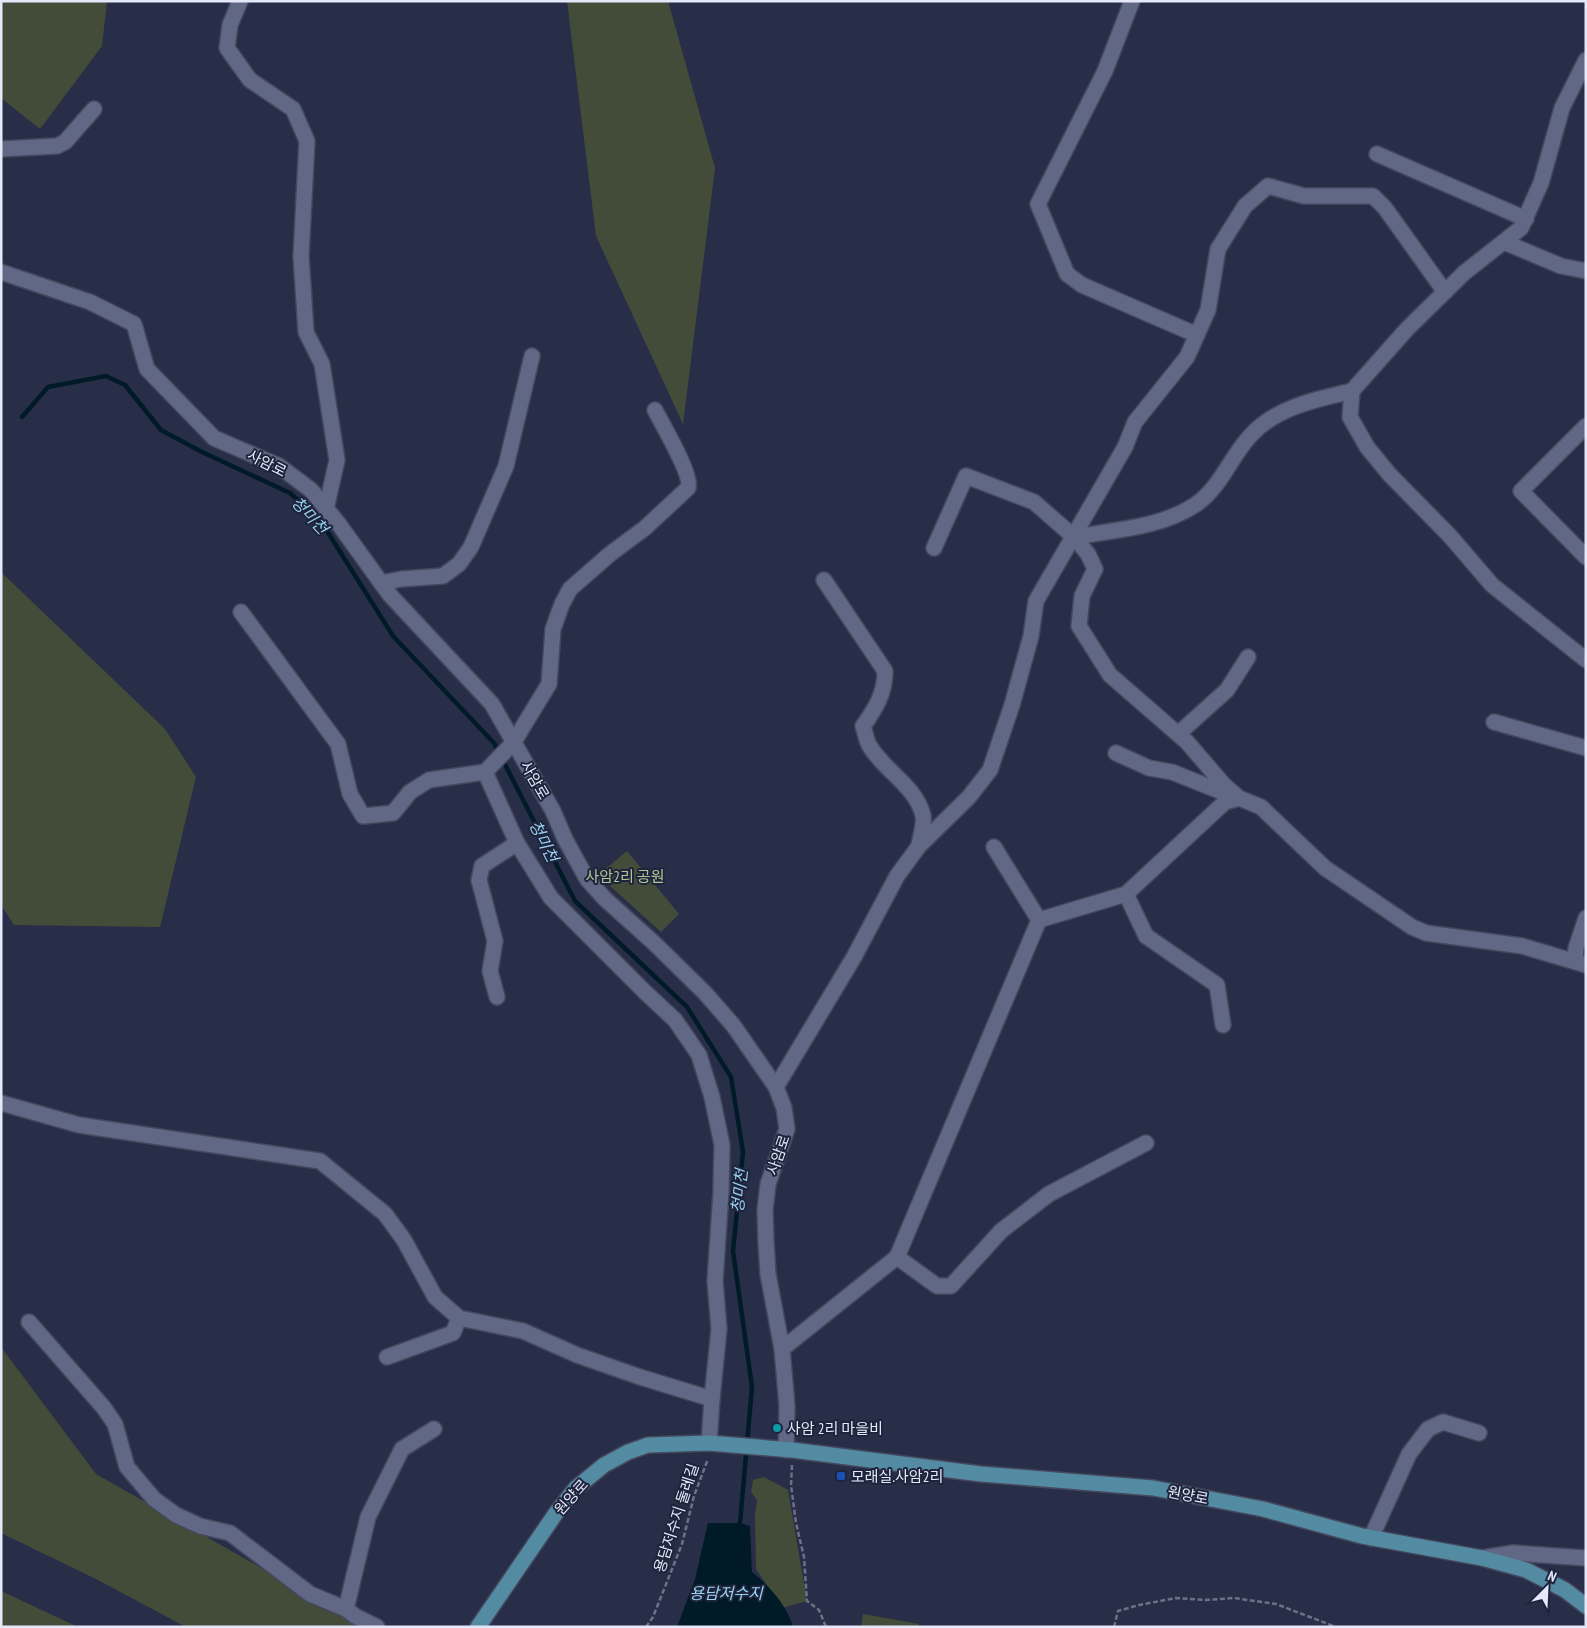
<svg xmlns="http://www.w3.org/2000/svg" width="1587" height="1628" font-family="'PT Sans Narrow','Noto Sans KR',sans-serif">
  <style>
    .green { fill: #434c39 }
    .water { fill: #001b27 }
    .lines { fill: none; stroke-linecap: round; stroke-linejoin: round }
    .stream { stroke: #001b27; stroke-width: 4.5 }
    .minor-casing { stroke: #44485e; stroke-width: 18 }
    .major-casing { stroke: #44485e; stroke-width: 18 }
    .path { stroke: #6d7188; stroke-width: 2.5; stroke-dasharray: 5 2.5; stroke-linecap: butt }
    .minor { stroke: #616885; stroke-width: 15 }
    .major { stroke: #538ba3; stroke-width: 15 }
    .culture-dot { fill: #0f9aa8; stroke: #1f243d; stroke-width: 2 }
    .transit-dot { fill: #1a4fb4; stroke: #1f243d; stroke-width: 2 }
    .labels { text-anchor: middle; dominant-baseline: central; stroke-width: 4; stroke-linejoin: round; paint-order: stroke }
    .street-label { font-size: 15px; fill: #e4e8f9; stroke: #1f243d }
    .park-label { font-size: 15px; fill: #b1c895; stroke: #1f243d }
    .poi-label { font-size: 15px; fill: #e4e8f9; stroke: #1f243d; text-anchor: start }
    .water-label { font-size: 16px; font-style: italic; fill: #99d4f1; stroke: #1f243d }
  </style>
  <rect width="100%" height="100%" fill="#292e48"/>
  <g class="green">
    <polygon points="1,1 107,1 102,46 40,129 1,98"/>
    <polygon points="567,1 668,1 715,168 683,424 596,236"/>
    <polygon points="1,572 165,729 196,777 160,927 14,925 1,905"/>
    <polygon points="627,851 679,914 661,932 598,875"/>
    <polygon points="1,1347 96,1474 365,1627 186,1627 96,1579 1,1533"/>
    <polygon points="764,1477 788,1490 807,1601 782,1608 756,1569 755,1514 757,1500 751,1492 753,1480"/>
    <polygon points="1,1591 78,1627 1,1627"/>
    <polygon points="863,1614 919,1624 919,1627 861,1627"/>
  </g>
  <path class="water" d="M708,1523H740L750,1526L752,1572C767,1583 789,1608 793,1627H677L695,1579Z"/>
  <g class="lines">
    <polyline class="stream" points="22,417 48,387 106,376 125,385 161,430 202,452 290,493 322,523 393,636 494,743 575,901 687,1007 731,1077 743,1152 733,1251 752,1387 740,1523"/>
    <g class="minor-casing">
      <g id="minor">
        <polyline points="240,1 230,25 227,48 250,80 293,109 307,141 301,256 306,332 322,364 337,460 326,509"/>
        <polyline points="1132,1 1105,71 1038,204 1067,274 1082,285 1197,335"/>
        <polyline points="1586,60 1562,108 1541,183 1521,228 1464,273 1407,329 1352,391 1350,417 1367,447 1390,475 1450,536 1492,585 1586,660"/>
        <polyline points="1,149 57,146 65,142 94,109"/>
        <polyline points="1377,154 1526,219"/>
        <polyline points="1504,242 1561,266 1586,271"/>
        <polyline points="1,272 90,302 134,324 147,369 214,438 279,466 311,490 338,523 390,595 492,704 553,811 565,839 587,879 604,898 654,943 705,993 733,1025 776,1087 784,1108 787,1129 768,1184 765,1210 766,1242 768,1274 782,1349 787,1406 786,1450"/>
        <polyline points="1586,426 1521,491 1586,557"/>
        <path d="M1074,537C1114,530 1160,528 1195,505C1221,488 1231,455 1252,434C1277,407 1318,399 1352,391"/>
        <polyline points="934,548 966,476 1034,502 1074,537 1088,554 1095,569 1082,596 1079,626 1110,675 1187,742 1224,785 1239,798"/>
        <path d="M824,580L885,671C885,693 876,708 863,726C865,732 866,739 869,745C884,771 915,785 923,815C925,824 920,837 919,846"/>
        <polyline points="381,583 401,579 443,576 459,564 471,547 506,466 532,356"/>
        <path d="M241,612L338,744L350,794L363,816L393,813L410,792L429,780L485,772L513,743L549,684L553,629L562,604L570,589L610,554L645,528L688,488C693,476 662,424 655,410"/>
        <polyline points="1494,722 1586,748"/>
        <polyline points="1178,734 1227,690 1248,657"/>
        <polyline points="1116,753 1149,768 1172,772 1232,796"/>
        <polyline points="485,772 517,843 551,898 645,992 675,1020 699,1055 712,1097 722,1145 721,1192 715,1281 719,1329 712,1399"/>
        <polyline points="994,847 1039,920"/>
        <polyline points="1126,894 1146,936 1217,985 1223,1025"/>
        <polyline points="1039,920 1126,894 1225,802 1239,798 1261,807 1325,868 1412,927 1426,933 1522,946 1586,965"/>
        <polyline points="1575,960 1576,948 1586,918"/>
        <polyline points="497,997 490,971 495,941 479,880 482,866 517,843"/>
        <polyline points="776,1087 854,957 897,876 919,846 969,797 990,770 1012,705 1031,636 1036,601 1125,447 1135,422 1187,357 1208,310 1218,249 1245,206 1268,186 1304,196 1373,196 1385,208 1445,292"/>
        <polyline points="1,1103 79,1125 320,1161 385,1214 404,1240 435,1297 459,1318 523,1331 577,1355 640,1377 712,1399 709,1443"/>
        <polyline points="897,1257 937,1286 951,1286 1001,1231 1049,1194 1146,1143"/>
        <polyline points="29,1322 104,1408 115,1424 127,1467 154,1499 176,1515 200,1526 230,1533 310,1594 346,1609 355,1616 377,1627"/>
        <polyline points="782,1349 897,1257 1039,920"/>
        <polyline points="387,1357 453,1333 459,1318"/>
        <polyline points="1371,1538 1409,1454 1428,1429 1443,1422 1479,1433"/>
        <polyline points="1482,1558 1513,1553 1586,1558"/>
        <polyline points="346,1609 368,1517 402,1449 434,1429"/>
      </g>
    </g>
    <g class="major-casing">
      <polyline id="major" points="478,1627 556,1513 576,1488 604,1465 628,1452 648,1445 709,1443 792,1450 981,1474 1153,1488 1263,1509 1362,1536 1482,1558 1526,1570 1565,1590 1586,1606"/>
    </g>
    <g class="path">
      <polyline points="792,1465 791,1485 796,1523 804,1557 807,1601 819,1610 826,1627"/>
      <polyline points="646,1627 653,1617 682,1544 694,1496 708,1459"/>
      <polyline points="1114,1627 1118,1611 1139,1605 1176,1598 1205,1600 1234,1598 1276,1604 1336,1627"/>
    </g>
    <use href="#minor" class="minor"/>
    <use href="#major" class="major"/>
  </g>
  <circle class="culture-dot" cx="777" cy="1428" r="5"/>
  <rect class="transit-dot" x="836" y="1471" width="10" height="10" rx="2.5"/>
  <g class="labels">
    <g class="street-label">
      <text transform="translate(267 463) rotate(27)">사암로</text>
      <text transform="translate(535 780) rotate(60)">사암로</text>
      <text transform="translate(778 1155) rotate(-71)">사암로</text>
      <text transform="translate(1188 1495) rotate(11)">원양로</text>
      <text transform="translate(571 1497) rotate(-48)">원양로</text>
      <text transform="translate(676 1518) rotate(-72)">용담저수지 둘레길</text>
    </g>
    <g class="park-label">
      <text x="625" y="876">사암2리 공원</text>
    </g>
    <g class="poi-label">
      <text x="787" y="1428">사암 2리 마을비</text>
      <text x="851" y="1476">모래실.사암2리</text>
    </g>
    <g class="water-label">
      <text transform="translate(310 515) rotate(47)">청미천</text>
      <text transform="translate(544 841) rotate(63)">청미천</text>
      <text transform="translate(739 1191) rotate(-84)">청미천</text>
      <text x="726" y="1593">용담저수지</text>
    </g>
  </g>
  <rect width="1587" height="1628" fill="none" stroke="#e4e8f9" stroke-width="5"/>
  <g transform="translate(1547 1588) rotate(24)" stroke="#1f243d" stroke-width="4" paint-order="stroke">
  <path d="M0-4L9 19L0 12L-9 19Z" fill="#e4e8f9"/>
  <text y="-8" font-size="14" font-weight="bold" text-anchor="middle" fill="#e4e8f9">N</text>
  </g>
</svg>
